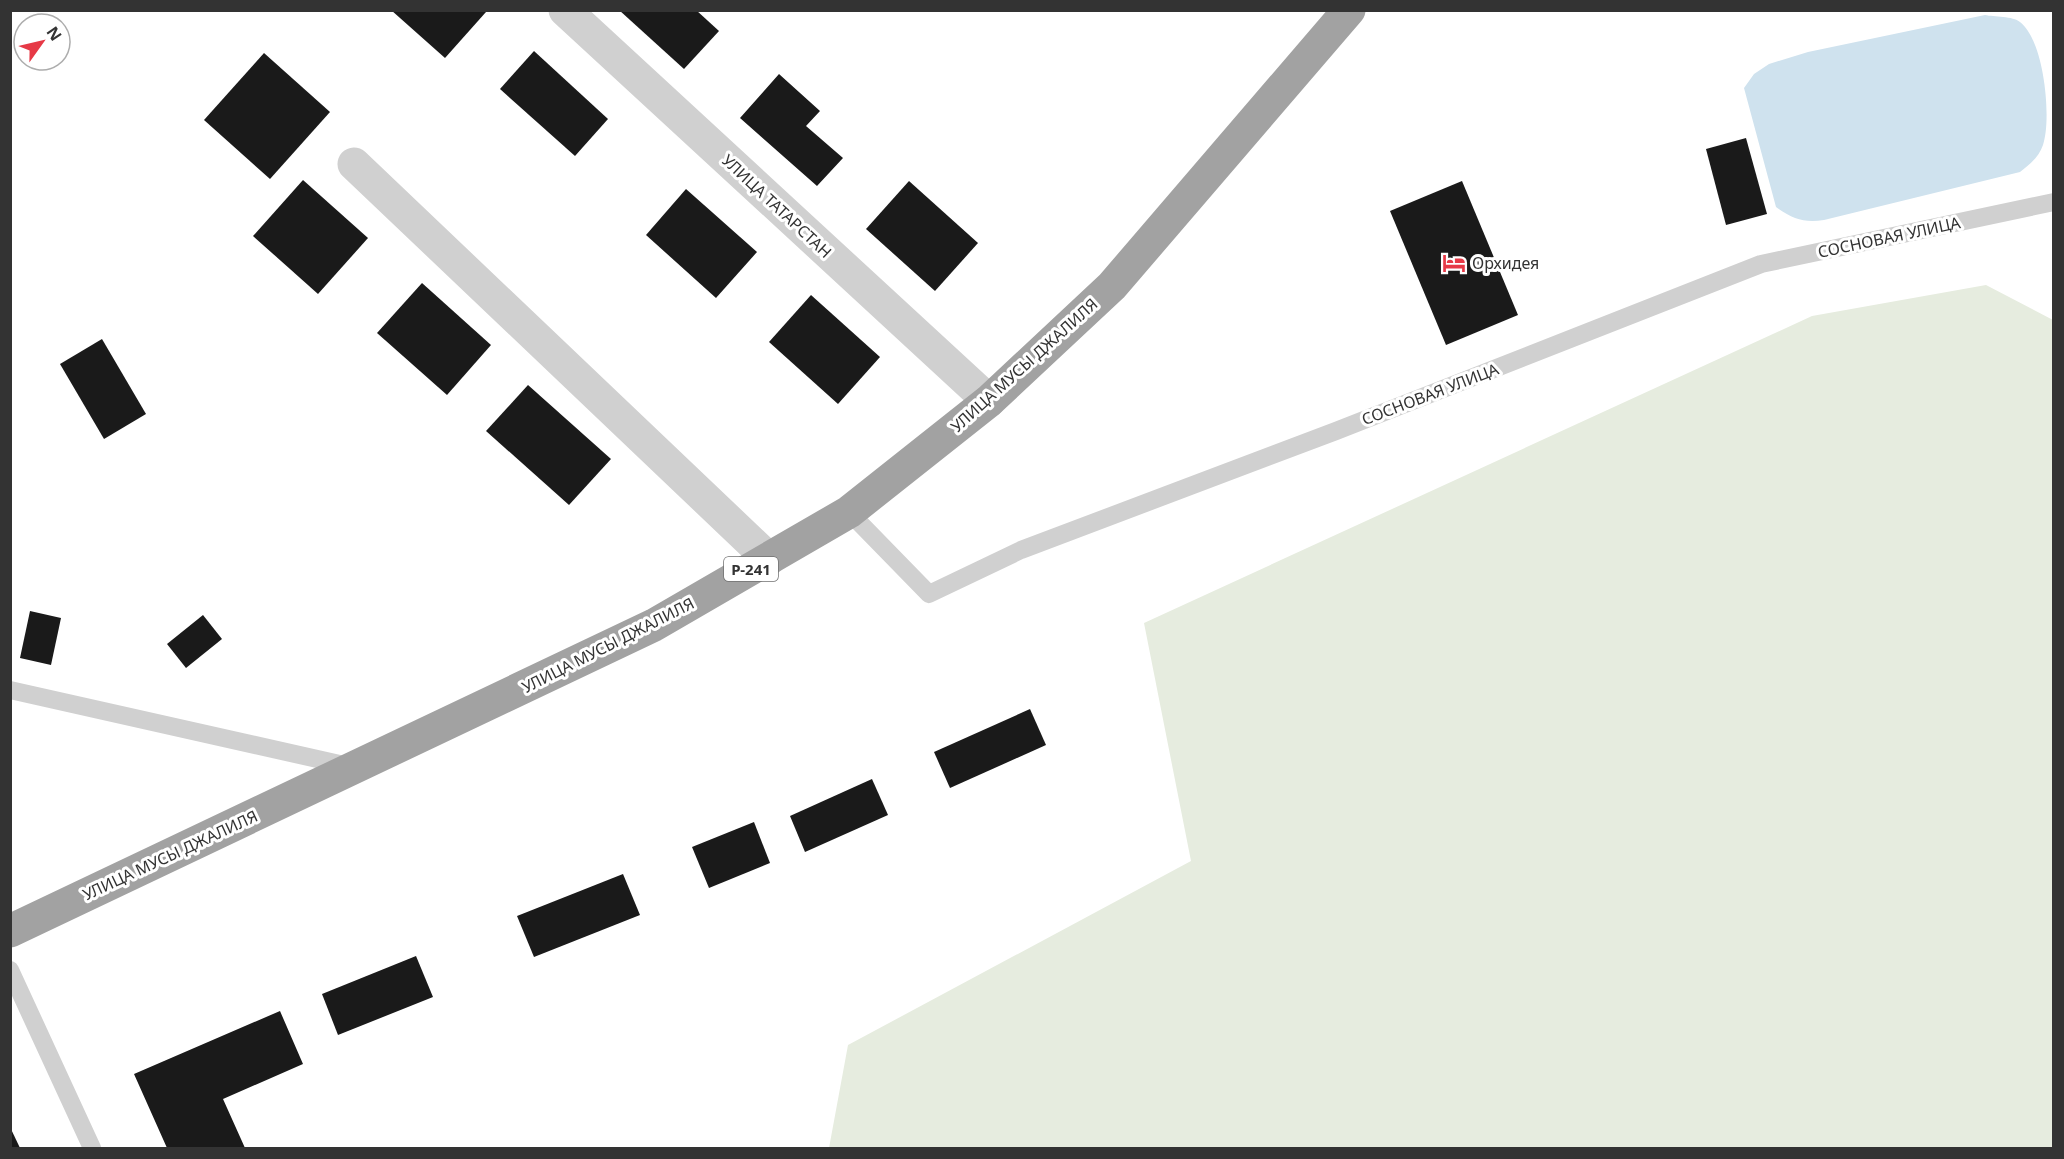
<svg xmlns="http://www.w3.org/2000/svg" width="2064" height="1159" font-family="'Noto Sans',sans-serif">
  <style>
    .green { fill: #e6ecdf }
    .water { fill: #cfe2ee }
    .building { fill: #1a1a1a }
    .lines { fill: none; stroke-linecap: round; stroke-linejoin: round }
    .service { stroke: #d0d0d0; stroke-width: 18 }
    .minor { stroke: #d0d0d0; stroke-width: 33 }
    .trunk { stroke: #a2a2a2; stroke-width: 33 }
    .labels { text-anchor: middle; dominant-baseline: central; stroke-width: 6; stroke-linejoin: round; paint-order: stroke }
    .shield { fill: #fff; stroke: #707070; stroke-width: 1.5 }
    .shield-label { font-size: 15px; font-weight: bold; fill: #333 }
    .street-label { font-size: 16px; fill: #333; stroke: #fff }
    .poi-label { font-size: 16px; fill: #333; stroke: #fff; text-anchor: start }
  </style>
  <rect width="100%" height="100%" fill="#fff"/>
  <polygon class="green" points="1986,285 2053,320 2053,1148 829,1148 848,1045 1191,861 1144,623 1812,316"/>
  <path class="water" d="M1985,15C1994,17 2013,16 2020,22C2044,40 2052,118 2043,145C2039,157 2030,164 2020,172L1824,220C1804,223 1793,219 1776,207L1744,88L1754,74L1769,64L1808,52Z"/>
  <g class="building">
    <polygon points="391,10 484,10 486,12 445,58"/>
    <polygon points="619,10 696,10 719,31 684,69"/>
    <polygon points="534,51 608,119 575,156 500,89"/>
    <polygon points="264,53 330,112 270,179 204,120"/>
    <polygon points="779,74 820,111 806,126 843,158 817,186 740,118"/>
    <polygon points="1746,138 1767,214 1726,225 1706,149"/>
    <polygon points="303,180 368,238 318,294 253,236"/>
    <polygon points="909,181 978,243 935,291 866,229"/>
    <polygon points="1462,181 1518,315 1446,345 1390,211"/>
    <polygon points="686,189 757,252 716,298 646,235"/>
    <polygon points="422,283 491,345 447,395 377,333"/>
    <polygon points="811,295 880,357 838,404 769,342"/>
    <polygon points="102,339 146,414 104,439 60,364"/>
    <polygon points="528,385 611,459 569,505 486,431"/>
    <polygon points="30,611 61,618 51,665 20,658"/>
    <polygon points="203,615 222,639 186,668 167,644"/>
    <polygon points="1030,709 1046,745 950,788 934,752"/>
    <polygon points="872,779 888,815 805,852 790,816"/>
    <polygon points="754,822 770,863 709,888 692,847"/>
    <polygon points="623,874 640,915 534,957 517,916"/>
    <polygon points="416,956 433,997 338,1035 322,994"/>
    <polygon points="280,1011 303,1064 223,1099 245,1148 167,1148 134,1074"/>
    <polygon points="10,1127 20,1148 10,1148"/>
  </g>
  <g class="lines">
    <g class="service">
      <polyline points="849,512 929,594 1021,550 1336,431 1761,264 2054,202"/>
      <polyline points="10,690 353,767"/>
      <polyline points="10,970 92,1148"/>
    </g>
    <g class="minor">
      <polyline points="565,10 989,401"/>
      <polyline points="354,164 769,559"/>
    </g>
    <polyline class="trunk" points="10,931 654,625 849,512 989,401 1112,286 1349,10"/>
  </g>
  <defs>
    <g id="hotel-bare" transform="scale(1.8)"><path d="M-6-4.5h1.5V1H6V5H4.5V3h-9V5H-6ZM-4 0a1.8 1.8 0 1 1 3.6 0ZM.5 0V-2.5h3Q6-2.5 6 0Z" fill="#e63946" stroke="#fff" stroke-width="2.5" paint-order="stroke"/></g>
  </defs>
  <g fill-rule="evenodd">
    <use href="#hotel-bare" x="1454" y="263"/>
  </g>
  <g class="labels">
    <rect class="shield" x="724" y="557" width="54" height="24" rx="4.5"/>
    <g class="shield-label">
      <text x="751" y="569">Р-241</text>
    </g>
    <g class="street-label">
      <text transform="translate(777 206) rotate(43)">УЛИЦА ТАТАРСТАН</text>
      <text transform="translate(1889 237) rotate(-12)">СОСНОВАЯ УЛИЦА</text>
      <text transform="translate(1024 365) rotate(-42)">УЛИЦА МУСЫ ДЖАЛИЛЯ</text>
      <text transform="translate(1430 394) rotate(-21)">СОСНОВАЯ УЛИЦА</text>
      <text transform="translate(608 645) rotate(-27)">УЛИЦА МУСЫ ДЖАЛИЛЯ</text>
      <text transform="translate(170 855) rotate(-25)">УЛИЦА МУСЫ ДЖАЛИЛЯ</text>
    </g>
    <g class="poi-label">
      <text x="1472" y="263">Орхидея</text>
    </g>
  </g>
  <rect width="2064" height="1159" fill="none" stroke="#333333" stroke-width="24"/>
  <g transform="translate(42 42) rotate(56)"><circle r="28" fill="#ffffff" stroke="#adadad" stroke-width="1.5"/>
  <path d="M0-4.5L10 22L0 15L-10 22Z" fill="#e63946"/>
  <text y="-9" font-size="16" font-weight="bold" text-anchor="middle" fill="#333333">N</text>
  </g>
</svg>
